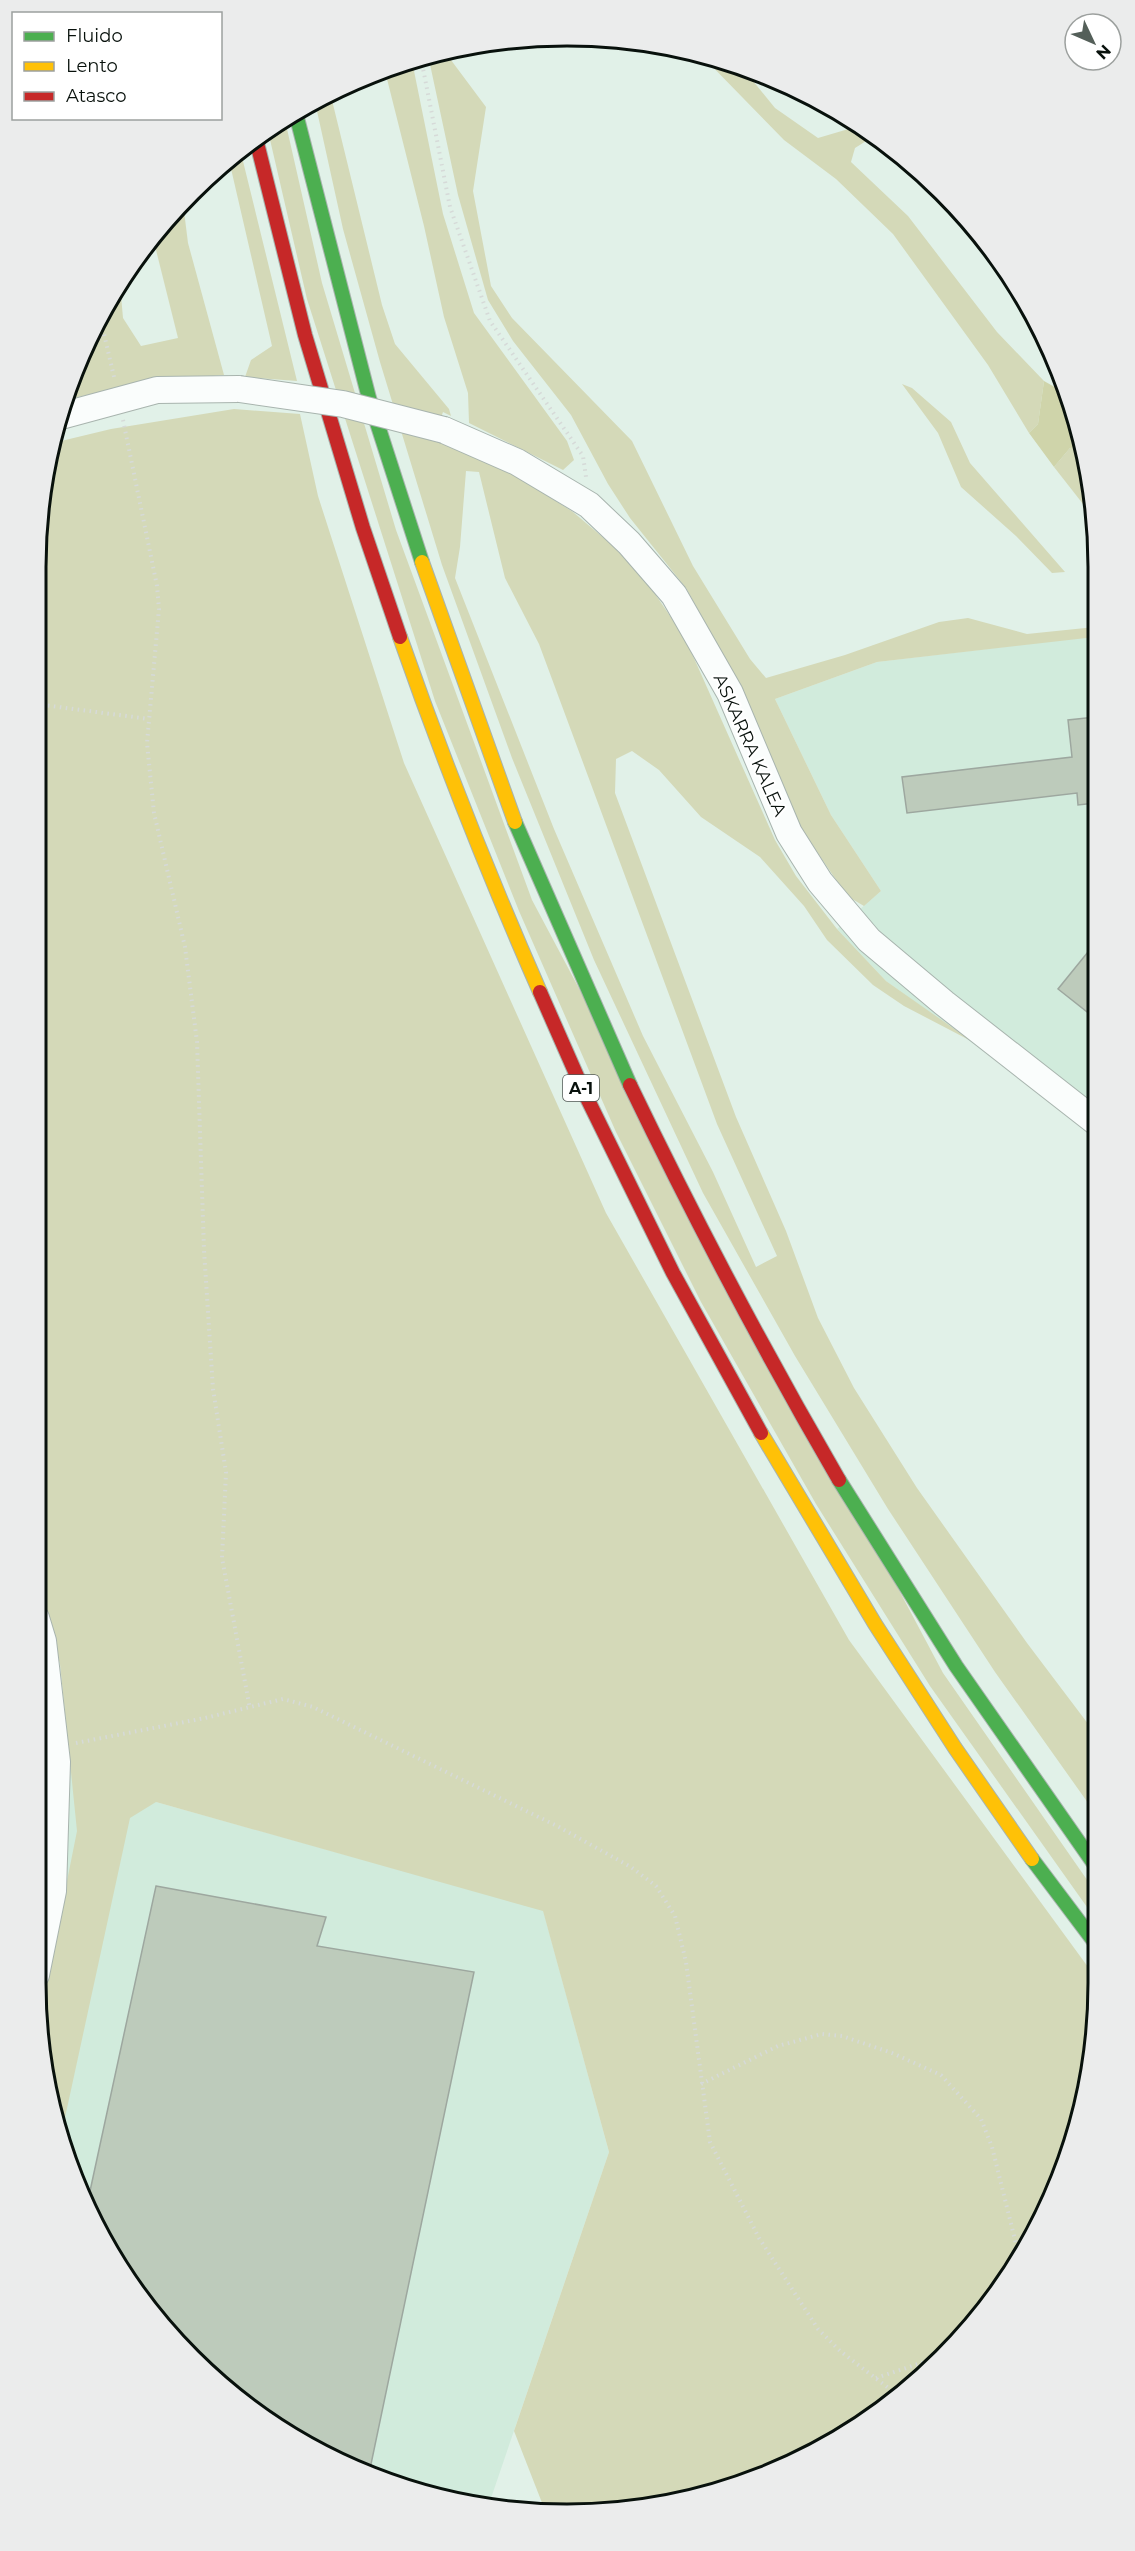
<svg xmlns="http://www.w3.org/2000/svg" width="1135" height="2551" font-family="Montserrat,sans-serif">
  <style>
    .built { fill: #d1ebdc }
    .green { fill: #d4d9b8; fill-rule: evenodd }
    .forest { fill: #cfd4aa }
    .building { fill: #bdcbbb; stroke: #9da79f; stroke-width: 1.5 }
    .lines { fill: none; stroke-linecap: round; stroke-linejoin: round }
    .street-casing { stroke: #a8b4ae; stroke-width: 28 }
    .fast-casing { stroke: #a8b4ae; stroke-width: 16 }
    .slow-casing { stroke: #a8b4ae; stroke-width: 16 }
    .jam-casing { stroke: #a8b4ae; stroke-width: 16 }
    .path { stroke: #d6dad8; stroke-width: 4; stroke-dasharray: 1.5 4.5; stroke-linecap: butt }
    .street { stroke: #fafdfc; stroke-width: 26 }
    .fast { stroke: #4caf50; stroke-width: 14 }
    .slow { stroke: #ffc107; stroke-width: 14 }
    .jam { stroke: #c62828; stroke-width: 14 }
    .street-bridge-casing { stroke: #a8b4ae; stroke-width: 28; stroke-linecap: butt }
    .street-bridge { stroke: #fafdfc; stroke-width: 26 }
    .labels { text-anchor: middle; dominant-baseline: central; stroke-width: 4.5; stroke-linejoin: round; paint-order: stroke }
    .shield { fill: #fff; stroke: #525855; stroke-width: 1.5 }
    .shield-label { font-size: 16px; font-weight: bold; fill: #08110c }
    .street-label { font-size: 18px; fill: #08110c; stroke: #fff }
    .rim { fill: none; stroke: #08110c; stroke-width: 3 }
  </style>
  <rect width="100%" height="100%" fill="#e1f1e8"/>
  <g class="built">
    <polygon points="1087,637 1095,637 1096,1136 1037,1089 886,981 837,929 881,891 831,815 775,699 877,662"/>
    <polygon points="36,1747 156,1802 543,1910 609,2152 488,2507 464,2505 302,2444 168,2334 107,2249 64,2155 36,1984"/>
  </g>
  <g class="green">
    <polygon points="445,52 486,107 473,191 491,286 512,318 632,441 693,566 750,659 766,678 845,655 939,622 968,618 1027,634 1095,627 1095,637 877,662 775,699 831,815 881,891 864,906 847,896 798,824 742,689 686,588 630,518 608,484 571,415 513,341 488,300 458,195 428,55"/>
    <polygon points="702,56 740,65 775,108 818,138 862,125 874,136 855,148 851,162 908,216 997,332 1044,381 1038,424 1029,433 988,365 893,234 836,179 784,140"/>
    <polygon points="412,61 443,214 474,313 567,441 574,460 563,470 469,423 468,393 444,317 424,226 385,71"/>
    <path d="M330,92L382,305L395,344L449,409L451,416L443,412L434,438L468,451L518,477L573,512L612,545L647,582L685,638L775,840L796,876L837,929L886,981L973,1042L904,1006L873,985L827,940L804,906L760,857L701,817L659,770L632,751L616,759L615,793L736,1117L786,1231L818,1318L854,1388L917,1488L1027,1643L1098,1737V1817L995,1672L888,1509L795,1356L703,1193L594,960L512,758L442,565L380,362L343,229L315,102ZM466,471L479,472L505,578L539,644L717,1124L777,1256L756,1267L713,1172L643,1036L554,829L455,578L460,547Z"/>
    <polygon points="285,120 322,283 396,530 532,900 943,1673 1099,1897 1099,1924 930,1686 816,1504 701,1302 616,1132 519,911 435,701 307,299 268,131"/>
    <polygon points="240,149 297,381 245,377 251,360 272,346 229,160"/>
    <polygon points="183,203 188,243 224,375 145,382 64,400 107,301 120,284 123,318 141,346 178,338 153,238 168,217"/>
    <polygon points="902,384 912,388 951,422 970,463 1065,572 1052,573 1016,536 961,487 938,433"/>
    <polygon points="234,409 300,414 318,496 404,763 606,1213 849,1640 1099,1982 1071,2155 1028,2249 967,2334 833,2444 671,2505 567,2515 546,2513 514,2431 609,2152 543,1911 156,1802 130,1818 61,2136 41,2011 77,1831 60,1664 36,1576 36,567 57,442 111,429"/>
    <polygon points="1081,447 1094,498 1094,518 1054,467 1070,448"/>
  </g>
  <polygon class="forest" points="1044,381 1067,394 1081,447 1070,448 1054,467 1029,433 1038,424"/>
  <g class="building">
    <polygon points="1095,717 1095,803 1078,805 1077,793 907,813 902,777 1072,757 1068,720"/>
    <polygon points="1096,942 1096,1019 1058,989"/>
    <polygon points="156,1886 326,1917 317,1946 474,1972 370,2469 302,2444 168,2334 107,2249 87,2205"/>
  </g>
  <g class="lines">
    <g class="street-casing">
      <g id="street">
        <polyline points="61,416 157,390 239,389"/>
        <polyline points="444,430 517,462 589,505 629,543 674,595 730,693 789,833 820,882 869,940 944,1003 1096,1122"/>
        <polyline points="36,1975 53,1891 57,1762 43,1641 36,1618"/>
      </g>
    </g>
    <g class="fast-casing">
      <g id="fast">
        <polyline points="296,114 369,398 422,562"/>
        <polyline points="515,822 630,1085"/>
        <polyline points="839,1480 956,1666 1099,1871"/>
        <polyline points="1032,1859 1099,1948"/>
      </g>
    </g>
    <g class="slow-casing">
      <g id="slow">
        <polyline points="422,562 515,822"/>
        <path d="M400,637C442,757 489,876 540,992"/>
        <polyline points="761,1433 875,1624 955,1748 1032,1859"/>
      </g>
    </g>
    <g class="jam-casing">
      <g id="jam">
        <polyline points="256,139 305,335 363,528 400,637"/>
        <polyline points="540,992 584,1092 673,1273 761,1433"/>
        <path d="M630,1085C695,1220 764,1351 839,1480"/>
      </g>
    </g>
    <g class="path">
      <polyline points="421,58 450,207 490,321 583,456 586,477"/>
      <polyline points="100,317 115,381"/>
      <polyline points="123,420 157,586 159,609 147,743 154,813 185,947 197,1042 204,1250 213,1389 226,1472 222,1558 250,1709"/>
      <polyline points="36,704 149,719"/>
      <polyline points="76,1743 205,1718 283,1699 313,1707 557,1826 631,1867 656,1886 675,1916 686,1962 710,2142 759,2238 818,2329 840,2351 895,2393"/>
      <polyline points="701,2084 778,2046 822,2034 842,2036 892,2053 941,2075 981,2119 992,2147 1020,2260"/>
      <polyline points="876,2378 939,2357"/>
    </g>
    <use href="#street" class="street"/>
    <use href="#fast" class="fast"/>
    <use href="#slow" class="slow"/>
    <use href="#jam" class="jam"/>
    <g class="street-bridge-casing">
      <polyline id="street-bridge" points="239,389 343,404 444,430"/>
    </g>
    <use href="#street-bridge" class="street-bridge"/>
  </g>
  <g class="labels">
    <rect class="shield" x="563" y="1075" width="36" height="26" rx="4.5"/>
    <g class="shield-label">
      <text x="581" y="1088">A-1</text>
    </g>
    <g class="street-label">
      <text transform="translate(750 745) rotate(66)">ASKARRA KALEA</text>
    </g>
  </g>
  <path d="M0 0H1135V2551H0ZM567 46H567A521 521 0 0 1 1088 567V1983A521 521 0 0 1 567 2504H567A521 521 0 0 1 46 1983V567A521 521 0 0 1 567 46Z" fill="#ebecec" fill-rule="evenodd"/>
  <path class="rim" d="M567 46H567A521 521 0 0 1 1088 567V1983A521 521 0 0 1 567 2504H567A521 521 0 0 1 46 1983V567A521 521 0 0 1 567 46Z"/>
  <rect x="12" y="12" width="210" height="108" fill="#ffffff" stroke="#9ca09e" stroke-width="1.5"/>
  <rect x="24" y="32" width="30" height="9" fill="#4caf50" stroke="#9ca09e" stroke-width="1.5"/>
  <text x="66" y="42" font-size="18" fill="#08110c">Fluido</text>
  <rect x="24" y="62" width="30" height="9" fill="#ffc107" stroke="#9ca09e" stroke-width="1.5"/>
  <text x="66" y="72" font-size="18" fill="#08110c">Lento</text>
  <rect x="24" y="92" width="30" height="9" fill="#c62828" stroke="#9ca09e" stroke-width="1.5"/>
  <text x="66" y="102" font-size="18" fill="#08110c">Atasco</text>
  <g transform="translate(1093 42) rotate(134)"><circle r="28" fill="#ffffff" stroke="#9ca09e" stroke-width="1.5"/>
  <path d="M0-4.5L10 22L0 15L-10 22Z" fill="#545f59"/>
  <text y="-9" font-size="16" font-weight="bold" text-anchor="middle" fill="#08110c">N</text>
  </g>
</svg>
